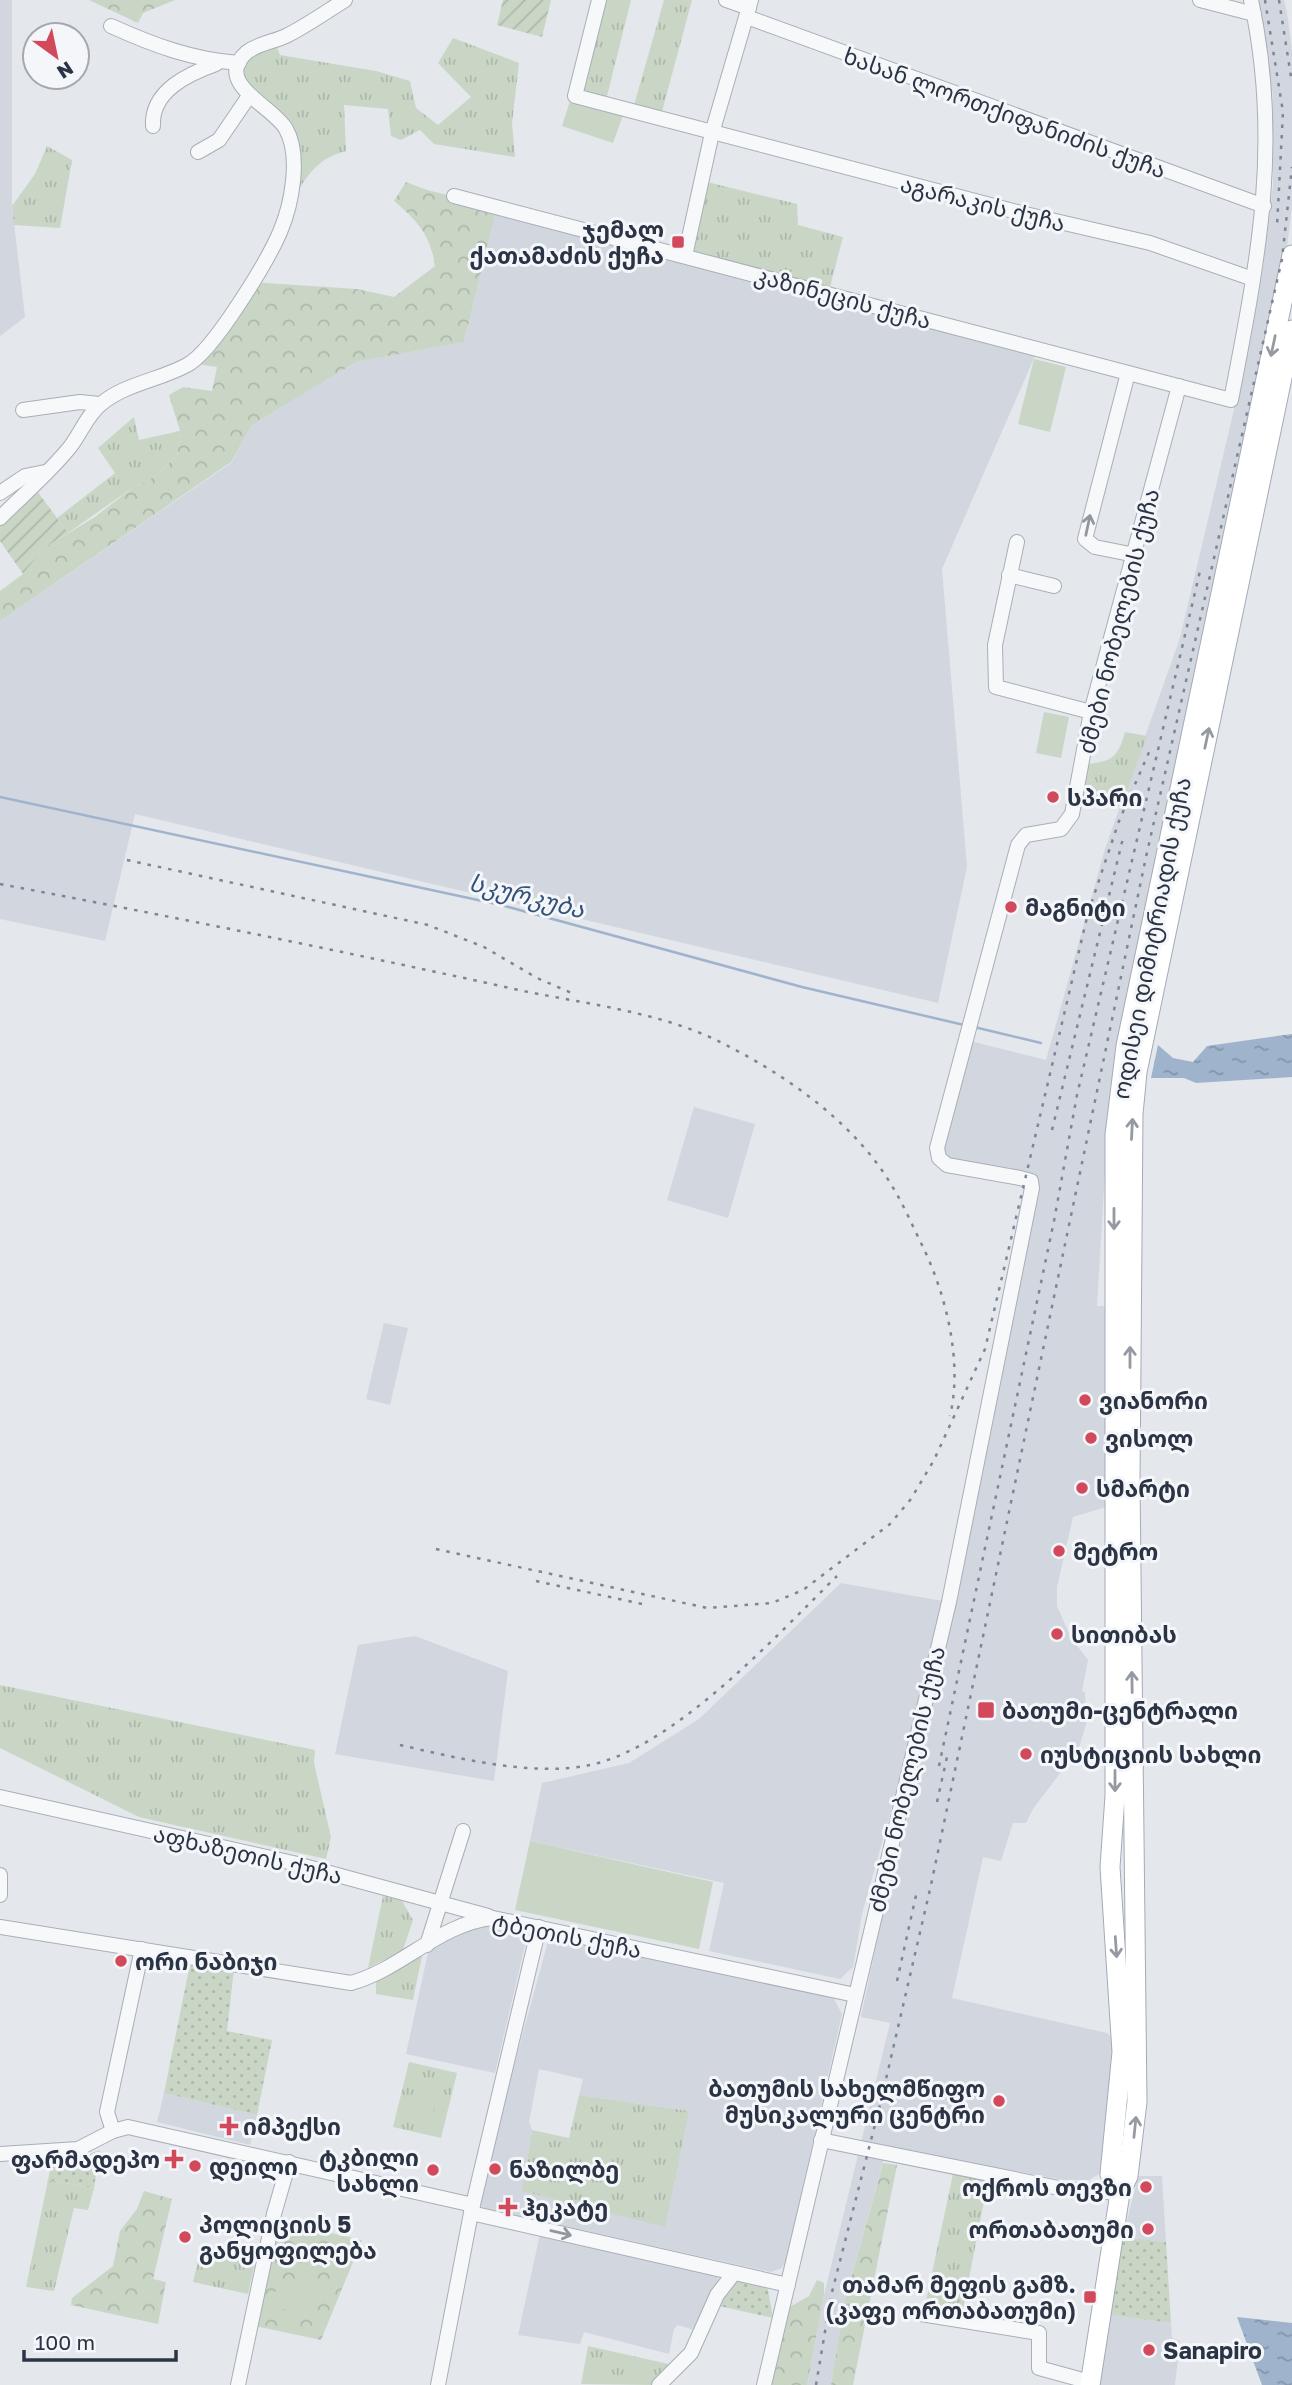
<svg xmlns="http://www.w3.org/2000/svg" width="1292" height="2385" font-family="'Golos Text','Noto Sans Georgian',sans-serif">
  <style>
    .built { fill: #d2d6de; fill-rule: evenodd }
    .grass { fill: url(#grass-tufts) }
    .forest { fill: url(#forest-crowns) }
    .park { fill: url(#park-dots) }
    .garden { fill: url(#garden-furrows) }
    .pitch { fill: #c9d6c5 }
    .water { fill: url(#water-ripples) }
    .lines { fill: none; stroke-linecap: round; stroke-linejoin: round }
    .stream { stroke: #9fb4cc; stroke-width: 2.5 }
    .minor-casing { stroke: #a9aeb7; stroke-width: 16 }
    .major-casing { stroke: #a3abb8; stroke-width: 21 }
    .minor { stroke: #f7f8fa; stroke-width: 14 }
    .major { stroke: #fff; stroke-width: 19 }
    .rail { stroke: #7d8696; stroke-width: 2.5; stroke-dasharray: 3.5 7; stroke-linecap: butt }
    .oneway { stroke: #959aa2 }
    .oneway2 { stroke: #9196a0 }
    .poi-dot { fill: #d1495b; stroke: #f4f6f9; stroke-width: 2.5 }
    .labels { text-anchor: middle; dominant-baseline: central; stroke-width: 6; stroke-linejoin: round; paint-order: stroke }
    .street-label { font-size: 23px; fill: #2b3445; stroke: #f4f6f9 }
    .poi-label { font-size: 23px; font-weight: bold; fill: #2b3445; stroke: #f4f6f9; text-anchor: start }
    .water-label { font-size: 24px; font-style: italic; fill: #34527a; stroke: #f4f6f9 }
  </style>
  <defs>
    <pattern id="grass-tufts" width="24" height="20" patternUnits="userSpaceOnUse" patternTransform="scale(1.75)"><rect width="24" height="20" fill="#c9d6c5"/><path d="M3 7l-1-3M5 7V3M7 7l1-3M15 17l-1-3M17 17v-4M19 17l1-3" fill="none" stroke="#adb8ab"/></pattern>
    <pattern id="forest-crowns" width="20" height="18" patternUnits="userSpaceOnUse" patternTransform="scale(1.75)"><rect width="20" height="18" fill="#c9d6c5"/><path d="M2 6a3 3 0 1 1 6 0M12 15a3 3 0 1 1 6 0" fill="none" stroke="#adb8ab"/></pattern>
    <pattern id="park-dots" width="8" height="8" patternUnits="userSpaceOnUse" patternTransform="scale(1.75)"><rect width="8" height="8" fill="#c9d6c5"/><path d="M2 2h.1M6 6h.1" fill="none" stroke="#adb8ab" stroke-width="1.8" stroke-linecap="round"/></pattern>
    <pattern id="garden-furrows" width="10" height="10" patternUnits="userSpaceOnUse" patternTransform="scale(1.75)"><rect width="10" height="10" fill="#c9d6c5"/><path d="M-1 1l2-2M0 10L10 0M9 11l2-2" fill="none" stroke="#adb8ab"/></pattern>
    <pattern id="water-ripples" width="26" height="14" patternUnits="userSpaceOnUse" patternTransform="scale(1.75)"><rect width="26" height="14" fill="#9fb4cc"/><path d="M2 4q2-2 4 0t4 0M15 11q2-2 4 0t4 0" fill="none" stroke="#8293a7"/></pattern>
  </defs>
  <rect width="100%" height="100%" fill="#e4e7ec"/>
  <g class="built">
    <polygon points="0,0 12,0 12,206 25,317 0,336"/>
    <polygon points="1256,0 1284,0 1288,19 1292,50 1292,207 1284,270 1110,1088 1097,1306 1110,1306 1109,1506 1073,1517 1057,1587 1057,1606 1071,1638 1088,1660 1082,1691 1085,1692 1086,1724 1076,1758 1067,1764 1033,1809 1026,1823 1013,1823 1001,1861 983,1857 952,1998 1107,2033 1113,2039 1117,2056 1101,2173 1089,2180 1064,2180 887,2147 845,2300 831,2385 807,2385 824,2295 890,2023 861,2017 945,1618 862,1914 853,1967 840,1979 709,1951 724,1883 530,1841 542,1783 629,1763 699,1719 841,1583 948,1602 1032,1188 939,1158 966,1040 1046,1060 1105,849 1180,638 1248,350 1263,269 1273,185 1273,95"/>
    <polygon points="497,207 1038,349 942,569 967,867 938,1003 135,814 105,941 0,919 0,621 231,463 252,425 356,362 464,342"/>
    <polygon points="694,1107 755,1124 728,1218 667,1200"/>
    <polygon points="384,1323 408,1328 390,1405 366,1399"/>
    <polygon points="415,1636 508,1671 494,1781 335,1754 358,1645"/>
    <polygon points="496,1926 527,1937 495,2073 406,2054 429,1948 475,1927"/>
    <path d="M549,1938L723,1972L833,1997L842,2014L786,2261L782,2268L771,2272L483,2208L480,2203L501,2113ZM539,2069L583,2079L579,2095L689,2111L523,2191L532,2130L529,2122Z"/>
    <polygon points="164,2093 257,2115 250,2145 157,2122"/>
    <polygon points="1138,2176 1162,2176 1166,2242 1123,2237"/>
    <polygon points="540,2234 719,2277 697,2331 678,2325 674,2329 669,2354 584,2332 580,2344 518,2335"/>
    <polygon points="1110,2315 1171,2323 1172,2338 1180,2341 1175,2385 1099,2385"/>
  </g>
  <g class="grass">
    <polygon points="599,0 631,0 605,104 575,96"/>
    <polygon points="664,0 692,0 660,119 632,112"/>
    <path d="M453,38L519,63L512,123L515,157L434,144L420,130L401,140L391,136L388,109L344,105L346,151C314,159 307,178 289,204L291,143L249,96L239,63L274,40L280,55L376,71L410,81L416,108L438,125L471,97L438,63Z"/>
    <polygon points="47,146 72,160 60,228 14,225 12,206 35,174"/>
    <polygon points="707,182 797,204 798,225 843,237 829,291 690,252"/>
    <polygon points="134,417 139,440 180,431 177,456 154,477 132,488 68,533 57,518 115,473 98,448"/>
    <path d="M1125,732L1147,736L1121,807L1076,795L1082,765C1110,761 1117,761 1125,732Z"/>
    <polygon points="0,1685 315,1750 314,1763 331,1837 326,1859 139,1817 0,1748"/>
    <polygon points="383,1896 402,1901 413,1920 403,1950 368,1968"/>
    <polygon points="422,1956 413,2000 376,1994 376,1981"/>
    <polygon points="409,2062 457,2073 441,2138 393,2127"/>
    <polygon points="579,2095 689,2111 665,2227 522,2191 532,2130 569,2138"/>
    <polygon points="953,2174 988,2180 962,2315 925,2306"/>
    <polygon points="48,2180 94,2188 88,2210 74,2208 54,2291 26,2287"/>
    <polygon points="201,2250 255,2262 248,2294 193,2282"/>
    <polygon points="588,2346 673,2365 654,2385 581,2384"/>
  </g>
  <g class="forest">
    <polygon points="89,0 175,0 143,13 138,23"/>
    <path d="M406,182L427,190L497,207L464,342L356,362L252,425L231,462L0,621V591L23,574L44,548L95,517L132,488L154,477L177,456L180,431L169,395L183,387L212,391L217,367L197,364L251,282L357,289L394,297L435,266C431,236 417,220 394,201Z"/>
    <polygon points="883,2163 897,2165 853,2385 831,2385 845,2300"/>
    <polygon points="144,2191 172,2199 153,2279 166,2282 158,2324 71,2305 72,2298 113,2266 120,2231 137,2209"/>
    <polygon points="278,2221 362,2240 321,2340 255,2326"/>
    <polygon points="817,2280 824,2283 824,2295 807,2385 767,2385 784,2310 809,2296"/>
  </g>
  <g class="park">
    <polygon points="190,1964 234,1969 227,2031 272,2040 257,2115 164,2093"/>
    <polygon points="100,2150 94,2188 48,2180 52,2160 77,2159"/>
    <polygon points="1123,2237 1166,2242 1171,2323 1110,2315"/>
    <polygon points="738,2279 767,2284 773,2318 719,2306 727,2290"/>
  </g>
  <g class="garden">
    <polygon points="503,0 551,0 542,37 497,25"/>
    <polygon points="32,484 68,533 44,548 23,574 0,541 0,518"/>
  </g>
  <g class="pitch">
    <polygon points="571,98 623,115 613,143 562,126"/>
    <polygon points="1034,359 1066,367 1050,432 1018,424"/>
    <polygon points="1044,712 1069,717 1061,758 1036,753"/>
    <polygon points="530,1841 713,1882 699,1949 515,1910"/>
    <polygon points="419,2085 438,2089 432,2118 413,2113"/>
    <polygon points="278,2280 318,2288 313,2315 272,2307"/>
  </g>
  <g class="water">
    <polygon points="1292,1034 1292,1077 1196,1083 1184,1078 1151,1078 1158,1045 1173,1058 1193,1062 1207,1046"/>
    <polygon points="1237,2317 1292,2323 1292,2385 1262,2385"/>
  </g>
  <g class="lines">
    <g class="stream">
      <polyline points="0,797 501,905 802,987 964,1025"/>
      <polyline points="974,1027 1041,1043"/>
    </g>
    <g class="minor-casing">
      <g id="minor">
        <polyline points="599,0 575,96 1021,213 1150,243 1253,279"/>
        <polyline points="726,0 749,8"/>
        <polyline points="1200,0 1254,14"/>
        <polyline points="747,17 1264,206"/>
        <path d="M111,26C153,45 193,60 239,63"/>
        <path d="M153,126C151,91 188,74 216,64"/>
        <polyline points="198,152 219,140 249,96"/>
        <path d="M454,196L1231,400C1258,261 1282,142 1251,0"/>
        <polyline points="685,256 712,133 751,0"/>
        <polyline points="1128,373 1085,539 1095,547 1135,555"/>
        <polyline points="23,410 80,402 99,404"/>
        <polyline points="0,493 25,476 45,472"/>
        <path d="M0,518C23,495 50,472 70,447C81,433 87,415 101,404C124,384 160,380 187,365C213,352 268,260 280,232C292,204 301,156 286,129C273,106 212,83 247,52C259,43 273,42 286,36C306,26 326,12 345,0"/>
        <polyline points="1017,542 995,645 996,687 1091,712"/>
        <polyline points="1009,575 1054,586"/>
        <polyline points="0,1797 293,1863 488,1916"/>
        <polyline points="0,1875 0,1895"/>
        <path d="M0,1927L351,1983C402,1969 440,1923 493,1918L855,1995"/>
        <polyline points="427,1945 463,1831"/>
        <polyline points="113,2131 107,2112 142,1949"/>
        <polyline points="821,2140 1064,2189 1120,2193"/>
        <polyline points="0,2154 78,2149 113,2131 128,2127 473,2205"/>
        <polyline points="471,2213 788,2285"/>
        <polyline points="921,2314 1039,2333 1039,2368 1090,2382"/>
        <polyline points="238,2385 274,2214 289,2162"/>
        <polyline points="438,2385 471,2213 539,1927"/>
        <polyline points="659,2385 691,2353 717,2295 734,2273"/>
        <polyline points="764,2385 949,1602 1032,1188 1031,1181 1020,1178 947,1165 939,1158 937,1148 1018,845 1026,835 1061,829 1072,814 1091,712 1179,386"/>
      </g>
    </g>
    <g class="major-casing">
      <g id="major">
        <polyline points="1120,2193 1110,2174 1122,2052 1110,1867 1115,1796 1115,1135 1126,1046 1292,255"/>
        <polyline points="1090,2385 1120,2193 1128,2176 1137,2102 1130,1483 1133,1114 1137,1072 1292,330"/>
      </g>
    </g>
    <use href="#minor" class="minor"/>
    <use href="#major" class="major"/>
    <g class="rail">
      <polyline points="1265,0 1283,112 1277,226"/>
      <polyline points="1279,0 1292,83"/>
      <polyline points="127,860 428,925 484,947 537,978 574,994"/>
      <path d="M0,884C169,916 337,950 505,987C575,1003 658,1010 722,1043C788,1076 858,1125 895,1191C905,1208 913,1227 922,1245C946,1294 963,1362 950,1416"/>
      <polyline points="1052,1130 1123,838"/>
      <polyline points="436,1549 707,1608 772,1603 803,1590 890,1524 911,1499 934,1460 985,1349 1088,913 1119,821 1150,750"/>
      <polyline points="536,1581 642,1604"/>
      <path d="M400,1745C457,1758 533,1777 590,1765C675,1747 776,1636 837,1576"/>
      <polyline points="939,1766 1054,1221 1077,1095 1200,571"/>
      <polyline points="937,1802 947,1757"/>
      <polyline points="897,1981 917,1891"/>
      <polyline points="816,2385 831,2296 880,2105 931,1885 1146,857 1282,259 1292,167"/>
    </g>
  </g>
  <defs><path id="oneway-shaft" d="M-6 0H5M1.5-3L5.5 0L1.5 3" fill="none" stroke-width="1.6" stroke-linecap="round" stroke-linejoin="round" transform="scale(1.75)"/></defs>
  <g class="oneway">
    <use href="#oneway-shaft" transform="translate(1273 346) rotate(102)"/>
    <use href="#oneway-shaft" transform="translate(1207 738) rotate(-78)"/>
    <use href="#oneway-shaft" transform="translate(1132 1129) rotate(-87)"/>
    <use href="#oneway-shaft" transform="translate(1114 1219) rotate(90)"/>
    <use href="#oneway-shaft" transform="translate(1130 1357) rotate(-90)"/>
    <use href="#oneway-shaft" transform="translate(1132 1682) rotate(-91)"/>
    <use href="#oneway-shaft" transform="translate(1115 1781) rotate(90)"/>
    <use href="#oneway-shaft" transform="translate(1116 1947) rotate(86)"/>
    <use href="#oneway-shaft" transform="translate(1135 2127) rotate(-84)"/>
  </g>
  <g class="oneway2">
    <use href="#oneway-shaft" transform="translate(1088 525) rotate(-78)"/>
    <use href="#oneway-shaft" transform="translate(561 2233) rotate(13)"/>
  </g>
  <g class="poi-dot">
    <rect x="671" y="235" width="14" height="14" rx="3.5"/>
    <circle cx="1053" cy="797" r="7"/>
    <circle cx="1011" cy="907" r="7"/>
    <circle cx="1085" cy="1400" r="7"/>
    <circle cx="1091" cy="1438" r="7"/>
    <circle cx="1082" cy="1488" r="7"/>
    <circle cx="1059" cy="1551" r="7"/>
    <circle cx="1057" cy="1634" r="7"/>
    <rect x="977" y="1701" width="18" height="18" rx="3.5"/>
    <circle cx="1026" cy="1754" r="7"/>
    <circle cx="121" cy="1961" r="7"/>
    <circle cx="999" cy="2101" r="7"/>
    <path d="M225.5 2115.5h7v7h7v7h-7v7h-7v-7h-7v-7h7z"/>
    <path d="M170.5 2148.5h7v7h7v7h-7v7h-7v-7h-7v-7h7z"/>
    <circle cx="195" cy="2166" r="7"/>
    <circle cx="495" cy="2169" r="7"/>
    <circle cx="433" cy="2170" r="7"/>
    <circle cx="1146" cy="2187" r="7"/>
    <path d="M504.5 2196.5h7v7h7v7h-7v7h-7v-7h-7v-7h7z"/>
    <circle cx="1148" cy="2229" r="7"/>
    <circle cx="185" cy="2237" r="7"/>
    <rect x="1083" y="2290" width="14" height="14" rx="3.5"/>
    <circle cx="1149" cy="2350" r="7"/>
  </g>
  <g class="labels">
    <g class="street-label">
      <text transform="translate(1005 112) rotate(20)">ხასან ლორთქიფანიძის ქუჩა</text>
      <text transform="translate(983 203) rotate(14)">აგარაკის ქუჩა</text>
      <text transform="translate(843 297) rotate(15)">კაზინეცის ქუჩა</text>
      <text transform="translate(1118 621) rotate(-76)">ძმები ნობელების ქუჩა</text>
      <text transform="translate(1151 938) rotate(-79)">ოდისეი დიმიტრიადის ქუჩა</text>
      <text transform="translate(906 1779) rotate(-77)">ძმები ნობელების ქუჩა</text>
      <text transform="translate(248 1854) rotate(13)">აფხაზეთის ქუჩა</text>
      <text transform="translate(567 1935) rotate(11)">ტბეთის ქუჩა</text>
    </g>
    <g class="poi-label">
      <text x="664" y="229" text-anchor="end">ჯემალ<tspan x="664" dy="26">ქათამაძის ქუჩა</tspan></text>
      <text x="1067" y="797">სპარი</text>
      <text x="1025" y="907">მაგნიტი</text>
      <text x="1099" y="1400">ვიანორი</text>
      <text x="1105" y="1438">ვისოლ</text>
      <text x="1096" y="1488">სმარტი</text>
      <text x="1073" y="1551">მეტრო</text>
      <text x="1071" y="1634">სითიბას</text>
      <text x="1002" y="1710">ბათუმი-ცენტრალი</text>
      <text x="1040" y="1754">იუსტიციის სახლი</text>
      <text x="135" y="1961">ორი ნაბიჯი</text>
      <text x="985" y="2088" text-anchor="end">ბათუმის სახელმწიფო<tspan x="985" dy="26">მუსიკალური ცენტრი</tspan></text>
      <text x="243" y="2126">იმპექსი</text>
      <text x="419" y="2157" text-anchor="end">ტკბილი<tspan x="419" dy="26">სახლი</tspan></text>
      <text x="160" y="2159" text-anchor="end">ფარმადეპო</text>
      <text x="209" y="2166">დეილი</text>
      <text x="509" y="2169">ნაზილბე</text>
      <text x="1132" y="2187" text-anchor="end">ოქროს თევზი</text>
      <text x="522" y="2207">ჰეკატე</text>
      <text x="199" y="2224">პოლიციის 5<tspan x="199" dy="26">განყოფილება</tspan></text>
      <text x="1134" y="2229" text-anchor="end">ორთაბათუმი</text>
      <text x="1076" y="2284" text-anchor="end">თამარ მეფის გამზ.<tspan x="1076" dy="26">(კაფე ორთაბათუმი)</tspan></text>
      <text x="1163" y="2350">Sanapiro</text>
    </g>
    <g class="water-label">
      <text transform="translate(527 895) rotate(14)">სკურკუბა</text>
    </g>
  </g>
  <g transform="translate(56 56) rotate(147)"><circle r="33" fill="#f4f6f9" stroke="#a4a8b1" stroke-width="2"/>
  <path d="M0-5L12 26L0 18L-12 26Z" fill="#d1495b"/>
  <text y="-10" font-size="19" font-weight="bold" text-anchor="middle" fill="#2b3445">N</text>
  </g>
  <path d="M24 2350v10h152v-10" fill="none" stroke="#2b3445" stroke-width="3.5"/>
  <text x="35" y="2350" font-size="21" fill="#2b3445" stroke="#f4f6f9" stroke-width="5" paint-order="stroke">100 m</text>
</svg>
